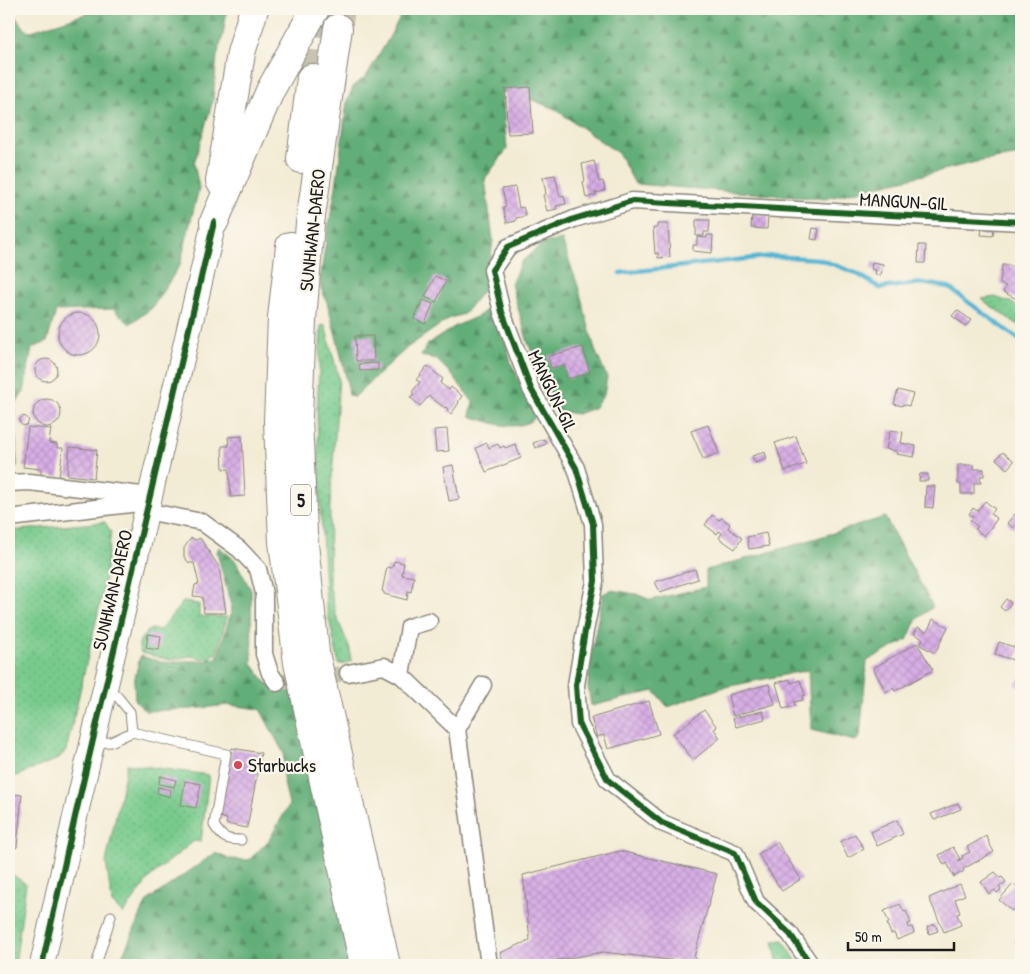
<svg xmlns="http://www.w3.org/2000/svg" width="1030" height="974" font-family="'Patrick Hand',sans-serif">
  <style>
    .grass { fill: url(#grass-dots); stroke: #4a7354 }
    .forest { fill: url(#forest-firs); stroke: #3f654a }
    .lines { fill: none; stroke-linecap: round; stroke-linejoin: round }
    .stream { stroke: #53b4d2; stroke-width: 4.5 }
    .building { fill: url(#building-cross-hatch) }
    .street-tunnel { stroke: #c8c2b0; stroke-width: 16; stroke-dasharray: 16 8; stroke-linecap: butt }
    .highway-tunnel { stroke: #c8c2b0; stroke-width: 28; stroke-dasharray: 28 14; stroke-linecap: butt }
    .lane-casing { stroke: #888478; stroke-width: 11 }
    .street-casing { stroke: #888478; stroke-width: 19 }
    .secondary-casing { stroke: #888478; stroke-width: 26 }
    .highway-casing { stroke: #888478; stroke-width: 30 }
    .lane { stroke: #fff; stroke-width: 9 }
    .street { stroke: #fff; stroke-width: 16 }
    .secondary { stroke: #fff; stroke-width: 24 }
    .highway { stroke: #fff; stroke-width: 28 }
    .cycleway-casing { stroke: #fbf7ec; stroke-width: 9 }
    .cycleway { stroke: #1b5e20; stroke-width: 6 }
    .poi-dot { fill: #d1495b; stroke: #fbf7ec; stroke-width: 2 }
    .labels { text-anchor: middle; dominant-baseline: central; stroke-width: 4.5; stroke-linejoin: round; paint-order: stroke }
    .shield { fill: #fbf7ec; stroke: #5f5e5a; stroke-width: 1 }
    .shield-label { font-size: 18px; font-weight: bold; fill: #1c1c1c }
    .street-label { font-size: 19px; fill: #1c1c1c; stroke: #fbf7ec }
    .poi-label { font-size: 19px; fill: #1c1c1c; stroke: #fbf7ec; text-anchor: start }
  </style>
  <defs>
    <pattern id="grass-dots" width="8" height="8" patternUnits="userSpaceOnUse" patternTransform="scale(1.25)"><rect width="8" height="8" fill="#78ca8c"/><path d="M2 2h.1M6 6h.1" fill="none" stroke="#67ad78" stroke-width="1.8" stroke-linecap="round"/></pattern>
    <pattern id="forest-firs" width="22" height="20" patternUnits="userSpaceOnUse" patternTransform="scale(1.25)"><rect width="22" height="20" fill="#62ae78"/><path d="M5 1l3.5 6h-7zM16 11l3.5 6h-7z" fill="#508d62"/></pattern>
    <pattern id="building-cross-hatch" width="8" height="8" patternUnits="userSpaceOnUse" patternTransform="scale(1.25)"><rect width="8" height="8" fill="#d7aee5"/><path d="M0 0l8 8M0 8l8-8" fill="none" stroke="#b895c4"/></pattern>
  </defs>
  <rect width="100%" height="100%" fill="#fbf7ec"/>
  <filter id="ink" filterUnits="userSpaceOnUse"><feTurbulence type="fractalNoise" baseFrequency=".02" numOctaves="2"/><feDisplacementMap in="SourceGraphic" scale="10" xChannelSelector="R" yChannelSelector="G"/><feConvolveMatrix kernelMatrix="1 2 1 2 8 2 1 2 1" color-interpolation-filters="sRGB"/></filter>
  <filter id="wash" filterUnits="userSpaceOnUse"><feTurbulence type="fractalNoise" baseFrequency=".0096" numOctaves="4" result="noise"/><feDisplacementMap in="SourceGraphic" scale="20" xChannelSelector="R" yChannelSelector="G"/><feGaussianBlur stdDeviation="1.12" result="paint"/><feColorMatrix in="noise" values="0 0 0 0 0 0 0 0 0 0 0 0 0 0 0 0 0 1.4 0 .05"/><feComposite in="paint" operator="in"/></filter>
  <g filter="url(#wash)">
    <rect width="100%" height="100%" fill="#f3ecd5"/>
    <g class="grass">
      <polygon points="995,297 1010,302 1021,309 1021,327 981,299"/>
      <polygon points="325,325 339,379 330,506 329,583 336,615 350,649 351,661 344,664 339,664 326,606 320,498 317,412 321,326"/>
      <polygon points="105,522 111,532 103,591 66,751 58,759 11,778 9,778 9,531"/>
      <path d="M183,602L199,604V616L227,617L217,652L212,657L203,659L190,656L170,660L141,653C135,642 143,635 151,629L160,630Z"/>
      <polygon points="127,764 209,775 201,842 194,841 151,876 123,914 112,903 106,862"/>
      <polygon points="13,875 26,884 15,965 9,965 9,877"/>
      <polygon points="783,940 799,965 778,965 773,941"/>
    </g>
    <g class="forest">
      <polygon points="9,9 28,32 101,9 227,9 223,35 217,56 213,100 194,163 199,188 180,265 152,308 130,324 113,309 56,311 47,342 32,348 24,392 14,406 17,466 9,470"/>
      <polygon points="404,9 1021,9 1021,155 976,162 825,199 635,184 619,154 555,109 513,92 502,92 507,149 485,179 493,240 487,285 464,314 450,318 408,347 372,380 354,398 349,395 347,382 340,351 327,302 321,288 320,280 327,234 336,187 347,101 354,85 366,77 389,38"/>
      <polygon points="562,240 578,286 595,350 607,377 604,395 594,408 577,414 558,411 528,343 511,284 521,262 543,243"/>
      <path d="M492,305L500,319L511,363L536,416C520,435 489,422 470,416L473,402L452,375L436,359L421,356L428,344L454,327L480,315Z"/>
      <polygon points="885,517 933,607 917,619 907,640 867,661 860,737 855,741 811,730 808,670 721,688 668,707 654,691 591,706 588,686 592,649 603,594 611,590 636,594 651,600 706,587 706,570 791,546"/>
      <polygon points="219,547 235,560 251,590 252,664 267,684 294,691 353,965 118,965 147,901 215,853 229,859 249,860 269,840 289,805 283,778 284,754 260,709 229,705 192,709 145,711 135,701 134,682 140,656 166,663 182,661 204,661 217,658 232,610 217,552"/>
    </g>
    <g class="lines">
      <polyline class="stream" points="620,273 773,256 819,259 856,273 880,288 922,283 948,287 1021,341"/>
    </g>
    <g id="blocks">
      <g class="building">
        <polygon points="530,87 533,133 508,134 505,89"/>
        <polygon points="594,161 599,182 603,181 605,191 595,193 596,195 586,198 583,182 585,181 582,164"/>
        <polygon points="555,175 560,196 564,195 566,204 556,206 557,209 547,211 543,195 546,194 543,177"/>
        <polygon points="515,187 519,208 523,207 526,216 516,218 516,221 507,223 503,207 506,206 502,189"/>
        <polygon points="752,214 768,216 767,229 751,228"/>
        <polygon points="696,220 710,220 709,232 704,232 704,236 696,236"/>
        <polygon points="657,224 668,224 670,257 658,258 658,253 655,254 653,228 657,228"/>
        <polygon points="813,228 819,229 817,240 811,239"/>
        <polygon points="982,228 994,228 993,236 981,235"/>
        <polygon points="707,235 713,235 712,253 693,251 693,245 697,245 697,237 707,238"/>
        <polygon points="919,245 926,245 925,263 918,263"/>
        <polygon points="872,262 883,264 881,275 875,275 876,270 871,269"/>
        <polygon points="1002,265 1009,265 1021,270 1021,301 1003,292 1006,286 1000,284"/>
        <polygon points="435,276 446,281 436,302 425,297"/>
        <polygon points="423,300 433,304 425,324 414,319"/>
        <polygon points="957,310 971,320 966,326 952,316"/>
        <circle cx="79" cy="334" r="21"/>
        <polygon points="355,336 373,336 374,361 356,361"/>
        <polygon points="583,347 590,373 567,379 564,365 551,368 548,356"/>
        <circle cx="46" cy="370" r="11"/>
        <polygon points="378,363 378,370 360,371 359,364"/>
        <polygon points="427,366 443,379 440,383 449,390 451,387 462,396 458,402 459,403 451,414 447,411 448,409 446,407 445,408 429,396 420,406 410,397 414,394 412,392 420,382 416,380"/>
        <polygon points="898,390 913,394 909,406 903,404 902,406 894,404"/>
        <circle cx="47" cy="413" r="14"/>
        <circle cx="24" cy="421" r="4.5"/>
        <polygon points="708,425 719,453 703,459 691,431"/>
        <polygon points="28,427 51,429 49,443 57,444 57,448 63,448 59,477 41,475 41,469 23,467"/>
        <polygon points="447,429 449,451 436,452 434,430"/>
        <polygon points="890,430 903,432 901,443 916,446 914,457 896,454 897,451 886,449"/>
        <polygon points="242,436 245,496 231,497 229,469 223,469 222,446 229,446 228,437"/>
        <polygon points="796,436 806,464 785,471 775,443"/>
        <polygon points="544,439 546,444 535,448 533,443"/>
        <polygon points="487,443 489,448 498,444 500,448 504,446 505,448 515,444 521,458 486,472 476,448"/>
        <polygon points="70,447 97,450 94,478 67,475"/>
        <polygon points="765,452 767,459 755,463 752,456"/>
        <polygon points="1003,452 1014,461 1007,469 996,459"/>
        <polygon points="453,465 459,499 449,501 443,467"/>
        <polygon points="958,465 974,465 974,469 984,469 984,476 980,476 981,483 974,483 974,494 961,494 961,484 958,484"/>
        <polygon points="920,474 928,474 928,481 919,481"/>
        <polygon points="926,486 935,486 933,508 925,507"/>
        <polygon points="985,501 995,509 991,514 997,519 984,536 975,529 978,527 970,520 973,517 969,514 973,508 977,511"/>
        <polygon points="1015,514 1021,518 1013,528 1007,523"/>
        <polygon points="712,515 719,520 722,518 730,524 728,528 742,538 735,549 719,538 722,533 719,531 717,534 705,525"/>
        <polygon points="766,533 769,546 749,549 747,537"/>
        <polygon points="191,538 196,540 200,538 219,567 226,613 204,613 202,597 193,596 195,585 199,584 194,563 189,563 184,557 184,548"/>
        <polygon points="394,561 404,563 402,575 414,577 411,592 408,591 407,600 384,594 384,592 382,591 387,567 392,568"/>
        <polygon points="695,569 698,579 660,592 655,582"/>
        <polygon points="1006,599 1011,603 1005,611 1000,607"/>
        <polygon points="933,619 948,627 935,653 920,645 923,639 914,634 918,627 927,632"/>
        <polygon points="148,634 161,636 159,650 146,648"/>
        <polygon points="999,642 1020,649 1016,661 995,654"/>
        <polygon points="917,643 933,670 895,691 893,688 886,692 873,668"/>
        <polygon points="1021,676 1021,689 1015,685"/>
        <polygon points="790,679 791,683 800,680 805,695 802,696 803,700 794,702 795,706 783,709 776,683"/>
        <polygon points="769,684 775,704 733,716 728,695"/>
        <polygon points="649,701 659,734 608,749 604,735 597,737 591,718"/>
        <polygon points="704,710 717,727 714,729 720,738 693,760 673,734"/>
        <polygon points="763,711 765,719 736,727 733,718"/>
        <polygon points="232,748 261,753 247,828 226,824 227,819 220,817"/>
        <polygon points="160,776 176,780 174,787 159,784"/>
        <polygon points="185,781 201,784 196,808 181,805"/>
        <polygon points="158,787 171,790 170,797 157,793"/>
        <polygon points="12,794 22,795 17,847 9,853 9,801"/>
        <polygon points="958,803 961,809 934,820 931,814"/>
        <polygon points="897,820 903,834 877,846 871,832"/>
        <polygon points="855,834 864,849 848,858 840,842"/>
        <polygon points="986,836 989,841 988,841 994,852 963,869 964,871 954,877 947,863 944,865 939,855 953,847 960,859 958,861 963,858 962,856 970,852 967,847"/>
        <polygon points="777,842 801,879 782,891 758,854"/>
        <polygon points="620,851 717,874 694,957 700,965 680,965 678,961 603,952 531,965 505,965 500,953 530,940 523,875"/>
        <polygon points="995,872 1000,878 1002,877 1006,882 999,887 1001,890 997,893 995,890 989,894 981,882"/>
        <polygon points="960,884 965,895 955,899 960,913 957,914 961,925 944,932 929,898"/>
        <polygon points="1013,884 1021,890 1019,893 1021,896 1021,911 1020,912 1014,908 1012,911 999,900"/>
        <polygon points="900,904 904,912 906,911 911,923 908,924 909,928 912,927 914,933 897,940 894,933 891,934 887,924 889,923 884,911"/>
        <polygon points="935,924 938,931 929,934 927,927"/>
        <polygon points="1021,935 1021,949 1014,941"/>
      </g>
    </g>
  </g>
  <g filter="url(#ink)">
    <use href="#blocks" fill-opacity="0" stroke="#888478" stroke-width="1"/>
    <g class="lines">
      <polyline class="street-tunnel" points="277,683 348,673"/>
      <g class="highway-tunnel">
        <polyline points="338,28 341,9"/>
        <polyline points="311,78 320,9"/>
      </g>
      <g class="lane-casing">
        <g id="lane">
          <polyline points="106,687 117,696 130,712 132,732"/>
          <path d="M94,743L111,742L132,732L226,754L214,825C222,838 226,840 241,840"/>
          <polyline points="96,965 111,916"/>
        </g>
      </g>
      <g class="street-casing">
        <g id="street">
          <polyline points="9,483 29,482 150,496"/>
          <polyline points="146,511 202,522 239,549 258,569 264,593 264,654 270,673 277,683"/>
          <polyline points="9,518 148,502"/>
          <polyline points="429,621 409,627 401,675 457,729 489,965"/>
          <polyline points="348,673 384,666 401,675"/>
          <polyline points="457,729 483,685"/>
          <polyline points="811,965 790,934 756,902 735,853 662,823 608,780 579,724 576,685 585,631 595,581 593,524 576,468 531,389 502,312 492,270 508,247 574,219 632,201 1021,222"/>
        </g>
      </g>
      <g class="secondary-casing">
        <polyline id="secondary" points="42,965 75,817 214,222"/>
      </g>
      <g class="highway-casing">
        <g id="highway">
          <polyline points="338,28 310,223 302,320 298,417 303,533 315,653 386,965"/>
          <polyline points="301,159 311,78"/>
          <polyline points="220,181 241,53 254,9"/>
          <polyline points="214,222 270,91 315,9"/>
          <polyline points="290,246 282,318 278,421 283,542 298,663 364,965"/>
        </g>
      </g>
      <use href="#lane" class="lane"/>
      <use href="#street" class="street"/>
      <use href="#secondary" class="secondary"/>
      <use href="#highway" class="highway"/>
      <g class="cycleway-casing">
        <g id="cycleway">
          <polyline points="42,965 75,817 214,222"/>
          <polyline points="811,965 790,934 756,902 735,853 662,823 608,780 579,724 576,685 585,631 595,581 593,524 576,468 531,389 502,312 492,270 508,247 574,219 632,201 1021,222"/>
        </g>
      </g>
      <use href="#cycleway" class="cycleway"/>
    </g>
  </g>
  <circle class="poi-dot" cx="238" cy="765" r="5"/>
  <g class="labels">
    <rect class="shield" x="291" y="484.5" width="20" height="31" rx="4"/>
    <g class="shield-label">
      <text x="301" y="500">5</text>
    </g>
    <g class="street-label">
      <text transform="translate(904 201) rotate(3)">MANGUN-GIL</text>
      <text transform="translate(312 230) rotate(-84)">SUNHWAN-DAERO</text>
      <text transform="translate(553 391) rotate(64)">MANGUN-GIL</text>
      <text transform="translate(112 590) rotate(-77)">SUNHWAN-DAERO</text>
    </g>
    <g class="poi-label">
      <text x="248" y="765">Starbucks</text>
    </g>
  </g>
  <rect width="1030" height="974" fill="none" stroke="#fbf7ec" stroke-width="30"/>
  <path d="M848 942v8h106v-8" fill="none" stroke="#1c1c1c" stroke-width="2.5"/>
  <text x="855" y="942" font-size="15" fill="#1c1c1c" stroke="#fbf7ec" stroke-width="4" paint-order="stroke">50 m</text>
</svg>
